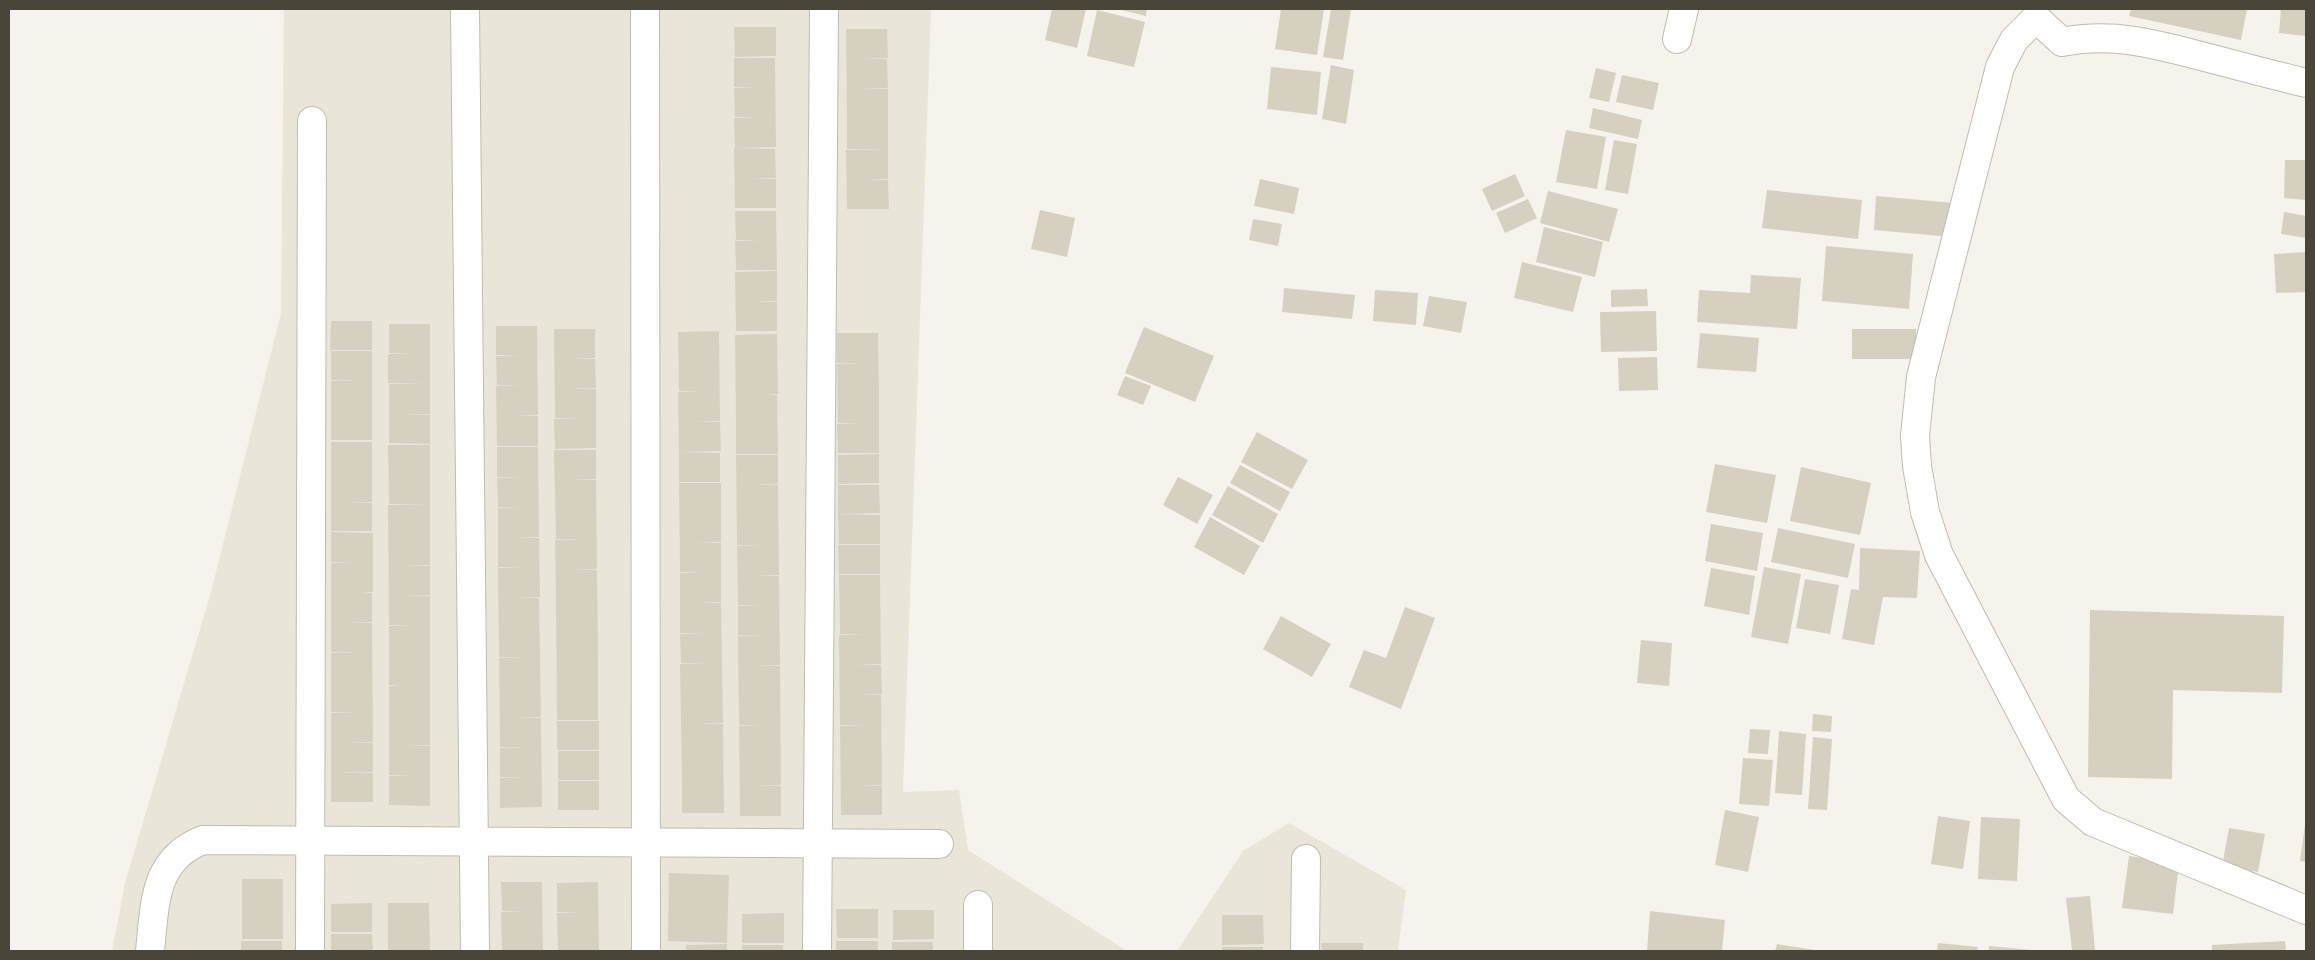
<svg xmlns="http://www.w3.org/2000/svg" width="2315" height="960" font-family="'IBM Plex Sans',sans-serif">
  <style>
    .residential { fill: #e9e6d9 }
    .building { fill: #d6d0c0 }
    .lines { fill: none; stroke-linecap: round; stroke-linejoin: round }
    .street-casing { stroke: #c0bcad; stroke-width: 30 }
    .street { stroke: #fff; stroke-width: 28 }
  </style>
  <rect width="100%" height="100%" fill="#f5f3eb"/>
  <g class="residential">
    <polygon points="284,9 931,9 903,792 959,790 968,850 1127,951 112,951 125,883 211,592 281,313"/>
    <polygon points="1289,823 1406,890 1398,951 1177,951 1243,851"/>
  </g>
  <g class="building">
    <polygon points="1052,9 1086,9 1077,48 1045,40"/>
    <polygon points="1117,9 1147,9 1146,16"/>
    <polygon points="1281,9 1324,9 1317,55 1275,49"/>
    <polygon points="1331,9 1351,9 1343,60 1323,57"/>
    <polygon points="2131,9 2247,9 2241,40 2129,16"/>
    <polygon points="2281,9 2306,9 2306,36 2279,33"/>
    <polygon points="1097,10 1145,22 1134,67 1087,56"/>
    <polygon points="734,27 776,27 776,56 735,57"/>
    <polygon points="846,29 887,29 888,58 863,59 887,59 888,88 863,89 888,89 888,149 847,149 847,119 871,119 847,119"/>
    <polygon points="734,58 775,58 776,147 735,148 734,118 759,117 735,117 734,88 758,87 734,87"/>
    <polygon points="1331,65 1354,70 1346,124 1322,119"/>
    <polygon points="1271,67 1321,72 1317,115 1267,109"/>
    <polygon points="1596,68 1616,73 1609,102 1589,98"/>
    <polygon points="1622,75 1659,83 1653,110 1616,102"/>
    <polygon points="1593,108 1642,120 1638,139 1589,128"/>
    <polygon points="1566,130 1606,137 1597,189 1556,182"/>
    <polygon points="1614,140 1637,144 1628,194 1605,190"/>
    <polygon points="734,148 775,149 776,178 751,179 776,179 776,208 735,208"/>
    <polygon points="888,149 888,179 864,180 888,180 889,209 847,209 846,150"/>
    <polygon points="2285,160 2306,160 2306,200 2284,198"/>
    <polygon points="1515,174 1525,196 1492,211 1482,189"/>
    <polygon points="1260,179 1299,188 1294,214 1254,206"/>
    <polygon points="1767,190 1862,200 1858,239 1762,228"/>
    <polygon points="1548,191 1618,209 1609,242 1540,223"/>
    <polygon points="1876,196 1954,203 1952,237 1874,230"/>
    <polygon points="1528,199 1537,218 1505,233 1496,213"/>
    <polygon points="1040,210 1075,218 1067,257 1031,249"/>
    <polygon points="735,211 776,211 777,270 736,270 735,241 760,241 736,240"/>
    <polygon points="2284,212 2306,216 2306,238 2281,234"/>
    <polygon points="1253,219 1282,224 1278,246 1249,240"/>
    <polygon points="1544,227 1603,242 1595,277 1536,262"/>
    <polygon points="1826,246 1913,254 1909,309 1822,301"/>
    <polygon points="2306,252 2306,292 2276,293 2274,254"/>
    <polygon points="1522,262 1582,277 1573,312 1514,298"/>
    <polygon points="777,271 777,301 753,301 777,302 777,331 736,331 735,272"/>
    <polygon points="1751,275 1801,278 1797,329 1697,322 1699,290 1750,293"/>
    <polygon points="1284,288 1355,295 1352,319 1282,312"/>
    <polygon points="1647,289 1648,306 1611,307 1611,290"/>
    <polygon points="1375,290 1418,293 1416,325 1373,321"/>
    <polygon points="1429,296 1467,302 1461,333 1423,326"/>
    <polygon points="1656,311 1657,351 1601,352 1600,312"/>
    <polygon points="331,321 372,321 372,350 330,350"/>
    <polygon points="389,324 430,324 430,414 405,414 430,415 430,444 389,443 389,384 426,384 388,383 388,354 413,354 389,353"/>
    <polygon points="496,326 537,326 538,415 514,416 538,416 538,446 497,446 496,386 521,385 497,385 496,356 521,355 496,355"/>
    <polygon points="1144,327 1214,356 1195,402 1125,373"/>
    <polygon points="554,329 595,329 595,358 571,359 595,359 596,388 571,389 596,389 596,448 555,449 554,419 579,418 555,418"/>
    <rect x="1852" y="329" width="64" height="30"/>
    <polygon points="719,331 720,421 696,422 720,422 721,451 679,452 678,392 703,391 679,391 678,332"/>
    <polygon points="837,333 878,333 879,393 854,394 879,393 879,453 838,453 837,424 862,423 838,423 837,364 862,363 837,363"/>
    <polygon points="1700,333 1759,338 1756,372 1697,368"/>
    <polygon points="777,334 778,394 766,394 777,395 778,454 736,454 736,424 747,424 736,424 735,335"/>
    <polygon points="331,351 372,351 372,440 331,440 331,381 356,380 331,380"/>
    <polygon points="1657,357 1658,390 1619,391 1618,358"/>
    <polygon points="1125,376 1151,386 1143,405 1117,395"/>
    <polygon points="1257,432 1308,460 1292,489 1241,462"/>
    <polygon points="331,442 372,442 372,502 348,502 372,503 372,531 331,531"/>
    <polygon points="388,445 430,445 430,505 389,504"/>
    <polygon points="497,447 538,447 539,537 515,538 539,538 540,597 515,598 539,598 541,717 516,718 541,718 542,807 500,808 500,778 525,777 500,777 500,748 524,747 500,747 499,658 523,657 499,657 498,568 523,567 498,567 498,508 522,507 498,507 497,478 522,477 497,477"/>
    <polygon points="554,450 596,450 596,479 572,480 596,480 597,569 573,570 597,570 598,660 573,661 598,660 598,720 557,720 556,600 580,600 556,600 555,540 580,539 556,539"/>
    <polygon points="679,452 720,453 720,482 679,482"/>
    <polygon points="879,454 879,483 838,484 838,455"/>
    <polygon points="736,455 778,455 778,484 753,485 778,485 779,575 754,576 779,576 780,665 755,666 780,666 781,785 756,786 781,786 781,816 740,816 739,726 763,725 739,725 738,636 763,635 738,635 738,606 762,605 738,605 737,546 762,545 737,545"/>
    <polygon points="1715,464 1776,475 1767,523 1706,512"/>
    <polygon points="1240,465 1290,492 1280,511 1230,483"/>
    <polygon points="1801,467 1871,483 1860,535 1790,521"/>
    <polygon points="1178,477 1213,495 1197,524 1163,505"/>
    <polygon points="679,483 721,483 721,542 696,543 721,543 721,602 697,603 721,603 723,723 698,723 723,724 724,813 682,813 682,783 706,783 682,783 680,664 705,663 681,663 680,634 705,633 680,633 680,573 704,572 680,572"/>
    <polygon points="838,485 879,485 880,513 838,514"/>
    <polygon points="1228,486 1278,514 1263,543 1212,515"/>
    <polygon points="388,505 430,505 430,565 405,566 430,566 430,595 405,595 430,596 430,745 406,746 430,746 430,806 389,805 389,776 414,775 389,775 389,686 402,685 389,685 389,626 413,626 389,625"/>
    <polygon points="838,514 880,515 880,544 839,544"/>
    <polygon points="1210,517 1260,546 1244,575 1194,547"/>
    <polygon points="1711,524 1763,533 1757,571 1705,561"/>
    <polygon points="1778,528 1855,544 1848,578 1771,562"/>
    <polygon points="331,532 373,533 373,592 361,592 372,593 372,622 348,623 372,623 373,742 348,743 373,743 373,772 335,772 373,773 373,802 331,802 331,713 356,712 331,712 331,653 356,652 331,652 331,563 355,562 331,562"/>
    <polygon points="838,545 880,545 880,574 839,574"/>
    <polygon points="1860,548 1920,551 1917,598 1883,597 1874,645 1842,639 1851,589 1859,590"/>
    <polygon points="1764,567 1801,574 1788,644 1751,637"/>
    <polygon points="1711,568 1755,576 1749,615 1704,606"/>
    <polygon points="839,575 880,575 881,664 856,665 881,665 882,694 857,695 881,695 882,785 858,785 882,786 882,815 841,815 840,726 865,725 840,725 839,635 864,634 840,634"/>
    <polygon points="1805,579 1839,585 1830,634 1796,628"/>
    <polygon points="1405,607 1435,618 1401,709 1349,687 1364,650 1386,658"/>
    <polygon points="2090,610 2284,616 2282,693 2173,690 2172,779 2088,777"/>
    <polygon points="1281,616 1331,644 1312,677 1263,649"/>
    <polygon points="1641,640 1672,643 1669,686 1637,683"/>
    <polygon points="1813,714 1832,716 1831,732 1812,731"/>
    <rect x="557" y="721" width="42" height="29"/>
    <polygon points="1750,729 1770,730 1768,754 1748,753"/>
    <polygon points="1779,731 1806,734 1802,795 1775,793"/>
    <polygon points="1813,737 1832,739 1827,810 1808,809"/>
    <rect x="558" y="751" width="41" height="29"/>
    <polygon points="1743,758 1773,760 1769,806 1739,804"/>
    <rect x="558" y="781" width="41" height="29"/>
    <polygon points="1725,810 1759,817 1748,872 1715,865"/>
    <polygon points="1938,816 1970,821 1963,869 1931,864"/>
    <polygon points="1981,817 2020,819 2017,881 1978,879"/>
    <polygon points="2305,824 2306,824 2306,862 2300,861"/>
    <polygon points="2229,828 2265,834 2258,872 2222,866"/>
    <polygon points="2129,856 2179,863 2173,914 2122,908"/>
    <polygon points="669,873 729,875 727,943 668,941"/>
    <rect x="242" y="879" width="41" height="60"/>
    <polygon points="501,882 542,882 543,951 502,951 501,912 526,912 502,911"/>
    <polygon points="598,882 599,951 558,951 557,913 582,912 557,912 557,883"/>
    <polygon points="2090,896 2095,950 2072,951 2066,898"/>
    <polygon points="372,903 372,932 331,932 331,904"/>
    <polygon points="388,903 429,903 430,951 388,951 388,933 412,932 388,933"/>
    <polygon points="836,909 878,909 878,938 837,938"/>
    <polygon points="893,910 934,910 934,939 893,940"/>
    <polygon points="1650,911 1725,920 1722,951 1647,951"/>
    <polygon points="784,913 784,943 742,943 742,914"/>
    <polygon points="1222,915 1263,915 1264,944 1222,945"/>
    <polygon points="331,934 372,934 373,951 331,951"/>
    <rect x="241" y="941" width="41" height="10"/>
    <rect x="836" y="941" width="42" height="10"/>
    <polygon points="2285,941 2286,951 2212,951 2212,945"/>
    <rect x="892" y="942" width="41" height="9"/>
    <polygon points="1321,943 1363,943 1363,951 1322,951"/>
    <polygon points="1938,943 1978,947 1977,951 1937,951"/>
    <polygon points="727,944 727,951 686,951 686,945"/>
    <polygon points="1777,944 1815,950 1815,951 1775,951"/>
    <rect x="742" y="945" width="41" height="6"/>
    <polygon points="1989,946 2032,950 2032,951 1989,951"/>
    <rect x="1222" y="947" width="41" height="4"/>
  </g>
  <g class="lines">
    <g class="street-casing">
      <g id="street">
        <polyline points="465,9 475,951"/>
        <polyline points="645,9 646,951"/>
        <polyline points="1677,39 1684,9"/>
        <path d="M2306,83C2273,75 2239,66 2205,57C2156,44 2114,32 2062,42L2036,18L2014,40L2000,67L1921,377L1915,436L1917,466L1925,512L1939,555L2066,799L2093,822L2306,910"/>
        <path d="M150,951C155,905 153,859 203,840L939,844"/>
        <polyline points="310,951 312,121"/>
        <polyline points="817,951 824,9"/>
        <polyline points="978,951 978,905"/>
        <polyline points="1305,951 1306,859"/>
      </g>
    </g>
    <use href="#street" class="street"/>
  </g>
  <rect width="2315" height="960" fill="none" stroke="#494539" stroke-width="20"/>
</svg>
